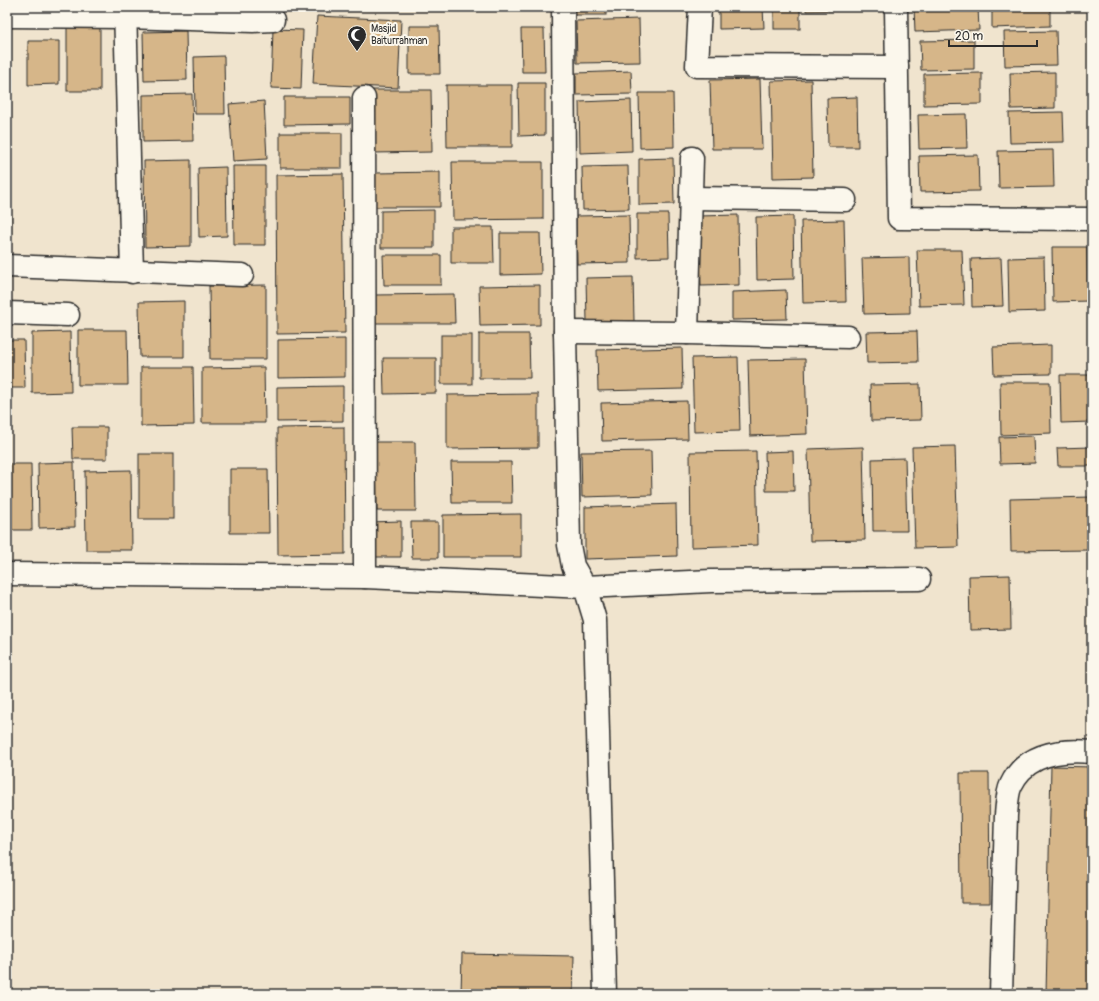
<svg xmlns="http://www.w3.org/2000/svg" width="1099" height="1001" font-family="Pangolin,sans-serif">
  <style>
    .building { fill: #d6b689; stroke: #2b2b2b }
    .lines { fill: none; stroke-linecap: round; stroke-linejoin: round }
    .minor-casing { stroke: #2b2b2b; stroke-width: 25 }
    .minor { stroke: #fbf7ec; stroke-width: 22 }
    .labels { text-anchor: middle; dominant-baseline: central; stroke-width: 4; stroke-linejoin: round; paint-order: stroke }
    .poi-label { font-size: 10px; fill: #2b2b2b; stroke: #fbf7ec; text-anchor: start }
  </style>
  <rect width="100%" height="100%" fill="#f0e4ce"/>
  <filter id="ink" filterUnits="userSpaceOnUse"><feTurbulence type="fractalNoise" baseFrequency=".025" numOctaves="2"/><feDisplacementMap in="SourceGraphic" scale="8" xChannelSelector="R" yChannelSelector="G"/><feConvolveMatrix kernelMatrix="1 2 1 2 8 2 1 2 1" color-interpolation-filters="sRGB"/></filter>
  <g filter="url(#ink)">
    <g class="building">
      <polygon points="202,7 268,7 268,9 202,10"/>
      <rect x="570" y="7" width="36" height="8"/>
      <polygon points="719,7 763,7 764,28 719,29"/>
      <rect x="774" y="7" width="26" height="22"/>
      <polygon points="806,7 858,7 858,10 806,11"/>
      <polygon points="914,7 978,7 979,30 915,32"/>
      <polygon points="992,7 1050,7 1050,26 992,28"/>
      <polygon points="317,16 401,20 398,88 313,84"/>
      <polygon points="639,19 640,62 577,63 576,21"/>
      <polygon points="409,26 439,26 440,74 409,74"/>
      <rect x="67" y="28" width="33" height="63"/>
      <polygon points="273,29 303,30 301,89 271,88"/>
      <polygon points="521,29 544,29 545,72 522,72"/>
      <polygon points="186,31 187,80 144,81 143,32"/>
      <polygon points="1056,31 1057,65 1005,66 1004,32"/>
      <polygon points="974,40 974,69 921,70 920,41"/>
      <polygon points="28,41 59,41 59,84 28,85"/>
      <polygon points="224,56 225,114 195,114 194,57"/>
      <polygon points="631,71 632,94 576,95 576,73"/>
      <polygon points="1055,72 1055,108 1011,109 1010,73"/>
      <polygon points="982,73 982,104 924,105 924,74"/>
      <polygon points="760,79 762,149 712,149 710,80"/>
      <polygon points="811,80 813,177 773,178 771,81"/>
      <polygon points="518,83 545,83 545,135 519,136"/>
      <polygon points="446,85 512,85 512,147 447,147"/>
      <polygon points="373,90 431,90 432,152 373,153"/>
      <polygon points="639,93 673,93 674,147 640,148"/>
      <polygon points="192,94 193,141 143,142 143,95"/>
      <polygon points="284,97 350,97 350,124 284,125"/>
      <polygon points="857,97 858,147 828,147 827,98"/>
      <polygon points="631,100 632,151 580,153 579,102"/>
      <polygon points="264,101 267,159 233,161 229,104"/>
      <polygon points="1063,112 1064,142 1010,143 1009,113"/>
      <polygon points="966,114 967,148 919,149 918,115"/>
      <rect x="280" y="133" width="62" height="35"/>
      <polygon points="1053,150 1054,187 999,188 998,151"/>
      <polygon points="978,155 979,191 920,192 919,156"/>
      <polygon points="673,158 674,204 639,205 639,159"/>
      <polygon points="191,160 191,246 145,247 144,161"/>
      <polygon points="452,162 543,162 543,219 453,220"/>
      <polygon points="233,166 265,166 265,245 234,245"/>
      <polygon points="628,166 629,209 583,210 582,167"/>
      <polygon points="226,167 227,236 199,237 198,168"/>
      <polygon points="440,172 440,207 375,207 375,173"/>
      <polygon points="343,174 345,333 277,334 276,175"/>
      <polygon points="7,195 10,195 11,244 7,244"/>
      <polygon points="434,210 434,248 381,248 381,211"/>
      <polygon points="637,214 668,214 669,257 637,258"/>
      <polygon points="629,215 630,263 577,264 576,216"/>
      <polygon points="738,215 739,285 701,286 699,216"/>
      <polygon points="793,216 794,279 757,280 756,217"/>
      <polygon points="844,220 846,302 803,303 801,221"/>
      <polygon points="451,227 493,227 494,263 451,263"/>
      <polygon points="500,233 540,233 541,274 500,275"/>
      <polygon points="1052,247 1087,247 1088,301 1053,302"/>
      <polygon points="917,250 962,250 964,305 919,306"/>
      <polygon points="383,255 441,255 441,285 384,285"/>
      <polygon points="909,257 910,313 864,314 862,258"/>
      <polygon points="1044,257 1045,311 1009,312 1008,258"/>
      <polygon points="1001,258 1003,306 972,307 971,259"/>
      <polygon points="633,277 634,321 587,322 586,278"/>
      <polygon points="266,285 266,359 210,359 209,286"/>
      <polygon points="540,285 540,325 480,326 479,286"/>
      <polygon points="786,290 787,319 732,320 732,292"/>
      <polygon points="454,294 455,323 374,323 374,295"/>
      <polygon points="184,301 184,357 140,357 139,302"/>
      <polygon points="78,330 127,330 128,385 78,385"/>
      <polygon points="917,331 918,362 867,363 866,332"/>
      <polygon points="70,332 71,392 32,393 32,333"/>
      <polygon points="479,334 529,334 530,378 479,378"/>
      <rect x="441" y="335" width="31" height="49"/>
      <polygon points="345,339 345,377 278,378 278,340"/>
      <polygon points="7,340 24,340 25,388 7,388"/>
      <polygon points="1051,345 1051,374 994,375 993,347"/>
      <polygon points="682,348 683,389 598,391 597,350"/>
      <polygon points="738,357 740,431 694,432 692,358"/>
      <polygon points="383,358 436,358 436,393 384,394"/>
      <polygon points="805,359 807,434 750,436 748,360"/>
      <polygon points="141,367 193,367 194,425 141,426"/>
      <polygon points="264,367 265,423 202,423 202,368"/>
      <polygon points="1060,375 1089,375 1090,422 1061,423"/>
      <polygon points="1000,382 1050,382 1051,433 1001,435"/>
      <polygon points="920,384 921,420 871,421 870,385"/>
      <polygon points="343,386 343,421 277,422 277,387"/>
      <polygon points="538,394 538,448 447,449 447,395"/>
      <polygon points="687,401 688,439 602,441 601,403"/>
      <polygon points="72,427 107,427 107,459 73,459"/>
      <polygon points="344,427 345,554 278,555 277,428"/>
      <polygon points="1034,436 1035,463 1000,464 999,437"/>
      <polygon points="376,442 415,442 416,511 377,511"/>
      <polygon points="955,446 958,547 915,548 912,447"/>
      <polygon points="863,447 865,540 810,541 808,449"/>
      <polygon points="1092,447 1092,466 1058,466 1057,448"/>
      <polygon points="651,451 652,495 582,497 581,452"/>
      <polygon points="756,451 758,545 691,547 690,452"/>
      <polygon points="793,451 794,491 766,491 765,452"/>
      <rect x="139" y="454" width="34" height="65"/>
      <polygon points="905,458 907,531 873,531 872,459"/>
      <polygon points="74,462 75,527 39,528 38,463"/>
      <polygon points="451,462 511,462 512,503 452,503"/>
      <polygon points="7,464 31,464 32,530 7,530"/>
      <polygon points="230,469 268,469 269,533 230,533"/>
      <polygon points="131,470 132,550 86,550 85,471"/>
      <polygon points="1092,497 1092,550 1011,551 1010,499"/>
      <polygon points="676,504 677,556 585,559 585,507"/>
      <polygon points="521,514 521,557 443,557 443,515"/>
      <polygon points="401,521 401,557 370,557 369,522"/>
      <polygon points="411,522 438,522 438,558 412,558"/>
      <polygon points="1010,575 1011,629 970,630 969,576"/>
      <polygon points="1051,766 1092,767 1092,994 1046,994"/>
      <polygon points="960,773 989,773 990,903 961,903"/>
      <polygon points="462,954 574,956 573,994 461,994"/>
    </g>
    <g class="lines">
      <g class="minor-casing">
        <g id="minor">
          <polyline points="125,7 132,272"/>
          <polyline points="563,7 565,332 569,545 573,566 585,587 711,581 919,579"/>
          <polyline points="700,7 697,66 897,67"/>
          <polyline points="896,7 899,218 1092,219"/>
          <polyline points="7,16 125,17 253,21 273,20"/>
          <polyline points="364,98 365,577"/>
          <polyline points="691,198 845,200"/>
          <polyline points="7,266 242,275"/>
          <polyline points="7,313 68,315"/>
          <polyline points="565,332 687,333 848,337"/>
          <polyline points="687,333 692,158"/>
          <polyline points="7,574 365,577 585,587 595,620 605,994"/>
          <path d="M1001,994L1006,815C1007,806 1007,793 1011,785C1026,753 1061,749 1092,752"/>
        </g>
      </g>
      <use href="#minor" class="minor"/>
    </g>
  </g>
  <defs>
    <g id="mosque-pin" transform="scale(1)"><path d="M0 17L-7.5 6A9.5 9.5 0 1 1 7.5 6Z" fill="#2b2b2b" stroke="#fbf7ec"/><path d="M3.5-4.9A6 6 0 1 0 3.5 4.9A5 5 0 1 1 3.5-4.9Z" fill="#fff"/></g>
  </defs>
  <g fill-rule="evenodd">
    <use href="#mosque-pin" x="357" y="35"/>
  </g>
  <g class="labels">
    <g class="poi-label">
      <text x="371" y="29">Masjid<tspan x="371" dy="12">Baiturrahman</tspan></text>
    </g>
  </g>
  <rect width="1099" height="1001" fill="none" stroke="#fbf7ec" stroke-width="24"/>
  <rect x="12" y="12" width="1075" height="977" fill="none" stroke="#2b2b2b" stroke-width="1.5" filter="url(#ink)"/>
  <path d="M949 40v6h88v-6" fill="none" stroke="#2b2b2b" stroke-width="2"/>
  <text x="955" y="40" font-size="12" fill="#2b2b2b" stroke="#fbf7ec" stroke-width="3" paint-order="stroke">20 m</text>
</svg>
